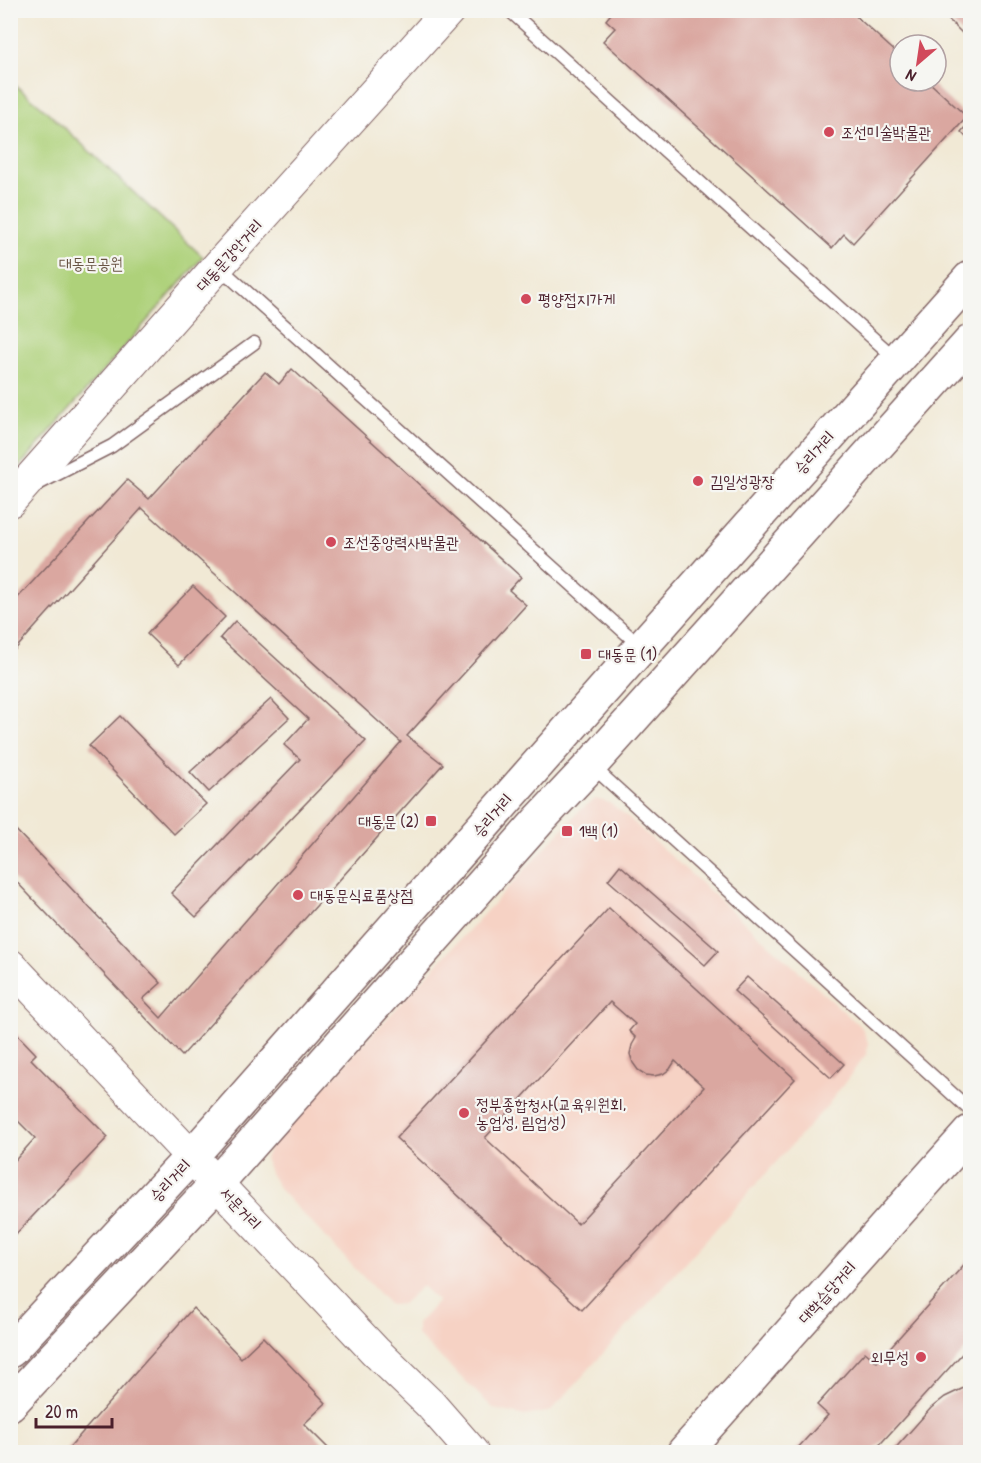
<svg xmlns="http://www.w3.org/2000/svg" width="981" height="1463" font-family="'Patrick Hand','Poor Story',sans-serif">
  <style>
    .built { fill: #f6d2c4 }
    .green { fill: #aed17a; stroke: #7c7852; stroke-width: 1.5 }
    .building { fill: #daa7a0; fill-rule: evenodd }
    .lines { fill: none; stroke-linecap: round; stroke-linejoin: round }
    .service-casing { stroke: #846666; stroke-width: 15 }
    .tertiary-casing { stroke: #846666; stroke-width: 34 }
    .secondary-casing { stroke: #846666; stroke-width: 36 }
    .primary-casing { stroke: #846666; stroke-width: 36 }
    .service { stroke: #fff; stroke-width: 12 }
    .tertiary { stroke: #fff; stroke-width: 32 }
    .secondary { stroke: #fff; stroke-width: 33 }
    .primary { stroke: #fff; stroke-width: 33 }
    .poi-dot { fill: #d1495b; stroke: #f6f6f2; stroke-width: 2 }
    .labels { text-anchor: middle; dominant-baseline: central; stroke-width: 4.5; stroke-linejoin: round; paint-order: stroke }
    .poi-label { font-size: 16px; fill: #4a1f2b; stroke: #f6f6f2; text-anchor: start }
    .street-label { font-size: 16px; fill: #4a1f2b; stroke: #f6f6f2 }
    .park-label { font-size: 16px; fill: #685443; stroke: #f6f6f2 }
  </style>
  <rect width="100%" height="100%" fill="#f6f6f2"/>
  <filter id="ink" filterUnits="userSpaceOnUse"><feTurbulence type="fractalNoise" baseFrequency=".0167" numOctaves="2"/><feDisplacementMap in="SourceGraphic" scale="12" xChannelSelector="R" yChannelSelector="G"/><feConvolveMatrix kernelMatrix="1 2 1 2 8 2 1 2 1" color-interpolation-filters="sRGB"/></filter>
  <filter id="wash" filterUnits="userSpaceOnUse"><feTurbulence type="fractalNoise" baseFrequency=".008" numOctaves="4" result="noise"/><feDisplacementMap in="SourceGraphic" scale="24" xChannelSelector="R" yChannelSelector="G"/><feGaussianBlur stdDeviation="1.35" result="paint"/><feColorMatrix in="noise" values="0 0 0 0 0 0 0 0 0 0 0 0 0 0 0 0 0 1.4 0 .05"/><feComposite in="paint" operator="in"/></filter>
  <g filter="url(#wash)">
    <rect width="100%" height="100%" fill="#f1e9d5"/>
    <polygon class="built" points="596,799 610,803 623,813 862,1028 868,1042 867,1053 827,1106 551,1411 525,1416 494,1409 417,1335 417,1324 438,1301 422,1286 402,1304 390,1305 281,1191 270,1173 265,1158 272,1143 580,810"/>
    <polygon class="green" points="11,82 41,106 203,257 11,476"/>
    <g id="blocks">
      <g class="building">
        <polygon points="614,10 849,10 900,56 900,81 928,81 967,117 853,243 844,234 832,248 603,41 615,28 606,20"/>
        <polygon points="939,10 970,10 970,41"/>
        <polygon points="970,121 970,141 961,132"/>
        <polygon points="292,369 521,577 509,590 526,605 407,736 443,764 182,1056 10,875 10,824 161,983 143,999 161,1018 401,742 142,508 10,655 10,606 127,480 149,499 265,372 279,384"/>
        <polygon points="193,586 225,617 179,665 147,634"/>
        <polygon points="235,621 366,741 196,917 171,893 300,759 284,745 308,719 220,638"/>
        <polygon points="271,699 289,718 209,792 190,772"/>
        <polygon points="120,716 206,804 174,834 89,746"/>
        <polygon points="620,865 718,951 705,965 608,880"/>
        <path d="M609,908L795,1079L582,1310L396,1138ZM610,1002L635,1024L629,1031L636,1038L632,1045L630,1054L633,1063L638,1070L646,1075L654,1076L663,1074L670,1069L675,1061L704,1087L578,1224L485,1138Z"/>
        <polygon points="747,977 844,1064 831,1078 734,991"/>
        <polygon points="13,1030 36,1054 31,1059 108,1137 10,1240 10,1166 35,1138 10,1113 10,1032"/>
        <polygon points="970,1258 970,1345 873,1452 794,1452 828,1415 817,1405 865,1352 877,1362"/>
        <polygon points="193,1308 241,1358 263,1337 326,1403 304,1424 332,1452 65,1452"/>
        <polygon points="970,1385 970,1452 892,1452 931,1408 945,1397"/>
      </g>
    </g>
  </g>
  <g filter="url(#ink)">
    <use href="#blocks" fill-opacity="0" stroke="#846666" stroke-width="1.5"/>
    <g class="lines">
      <g class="service-casing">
        <g id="service">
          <polyline points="509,10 896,359"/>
          <polyline points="218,266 640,646"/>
          <polyline points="40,483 112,446 254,343"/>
          <polyline points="592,766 970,1110"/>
        </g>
      </g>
      <g class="tertiary-casing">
        <g id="tertiary">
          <polyline points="10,501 218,266 449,10"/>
          <polyline points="10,965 375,1351 430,1404 472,1452"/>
        </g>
      </g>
      <g class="secondary-casing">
        <polyline id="secondary" points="684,1452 970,1132"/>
      </g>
      <g class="primary-casing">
        <g id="primary">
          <polyline points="10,1351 191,1157 605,688 970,278"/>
          <polyline points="10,1404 217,1183 541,818 591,765 970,342"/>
        </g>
      </g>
      <use href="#service" class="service"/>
      <use href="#tertiary" class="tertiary"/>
      <use href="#secondary" class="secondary"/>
      <use href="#primary" class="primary"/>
    </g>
  </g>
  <g class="poi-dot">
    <circle cx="829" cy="132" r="6"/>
    <circle cx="526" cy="299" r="6"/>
    <circle cx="698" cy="481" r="6"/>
    <circle cx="331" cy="542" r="6"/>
    <rect x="580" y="648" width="12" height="12" rx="3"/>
    <rect x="425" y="815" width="12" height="12" rx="3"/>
    <rect x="561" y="825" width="12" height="12" rx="3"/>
    <circle cx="298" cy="895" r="6"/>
    <circle cx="464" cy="1113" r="6"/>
    <circle cx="921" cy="1357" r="6"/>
  </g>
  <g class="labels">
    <g class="poi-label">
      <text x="841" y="132">조선미술박물관</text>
      <text x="538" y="299">평양접지가게</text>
      <text x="710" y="481">김일성광장</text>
      <text x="343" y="542">조선중앙력사박물관</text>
      <text x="598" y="654">대동문 (1)</text>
      <text x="419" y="821" text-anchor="end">대동문 (2)</text>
      <text x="579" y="831">1백 (1)</text>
      <text x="310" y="895">대동문식료품상점</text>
      <text x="476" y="1104">정부종합청사(교육위원회,<tspan x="476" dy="18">농업성, 림업성)</tspan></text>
      <text x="909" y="1357" text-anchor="end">외무성</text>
    </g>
    <g class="street-label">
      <text transform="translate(229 255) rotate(-48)">대동문강안거리</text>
      <text transform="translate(814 452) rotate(-48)">승리거리</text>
      <text transform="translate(492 815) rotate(-49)">승리거리</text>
      <text transform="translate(170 1180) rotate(-47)">승리거리</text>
      <text transform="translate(241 1208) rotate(47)">서문거리</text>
      <text transform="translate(827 1292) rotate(-48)">대학습당거리</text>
    </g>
    <g class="park-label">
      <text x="91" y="263">대동문공원</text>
    </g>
  </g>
  <rect width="981" height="1463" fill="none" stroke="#f6f6f2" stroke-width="36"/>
  <g transform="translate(918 63) rotate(209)"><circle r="28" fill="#f6f6f2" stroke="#b1a0a2" stroke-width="1.5"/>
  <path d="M0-4.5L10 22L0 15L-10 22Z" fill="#d1495b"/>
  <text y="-9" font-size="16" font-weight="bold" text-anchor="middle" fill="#4a1f2b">N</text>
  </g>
  <path d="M36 1418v9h76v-9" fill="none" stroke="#4a1f2b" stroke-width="3"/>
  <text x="45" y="1418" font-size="18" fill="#4a1f2b" stroke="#f6f6f2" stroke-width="4.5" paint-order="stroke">20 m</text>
</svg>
